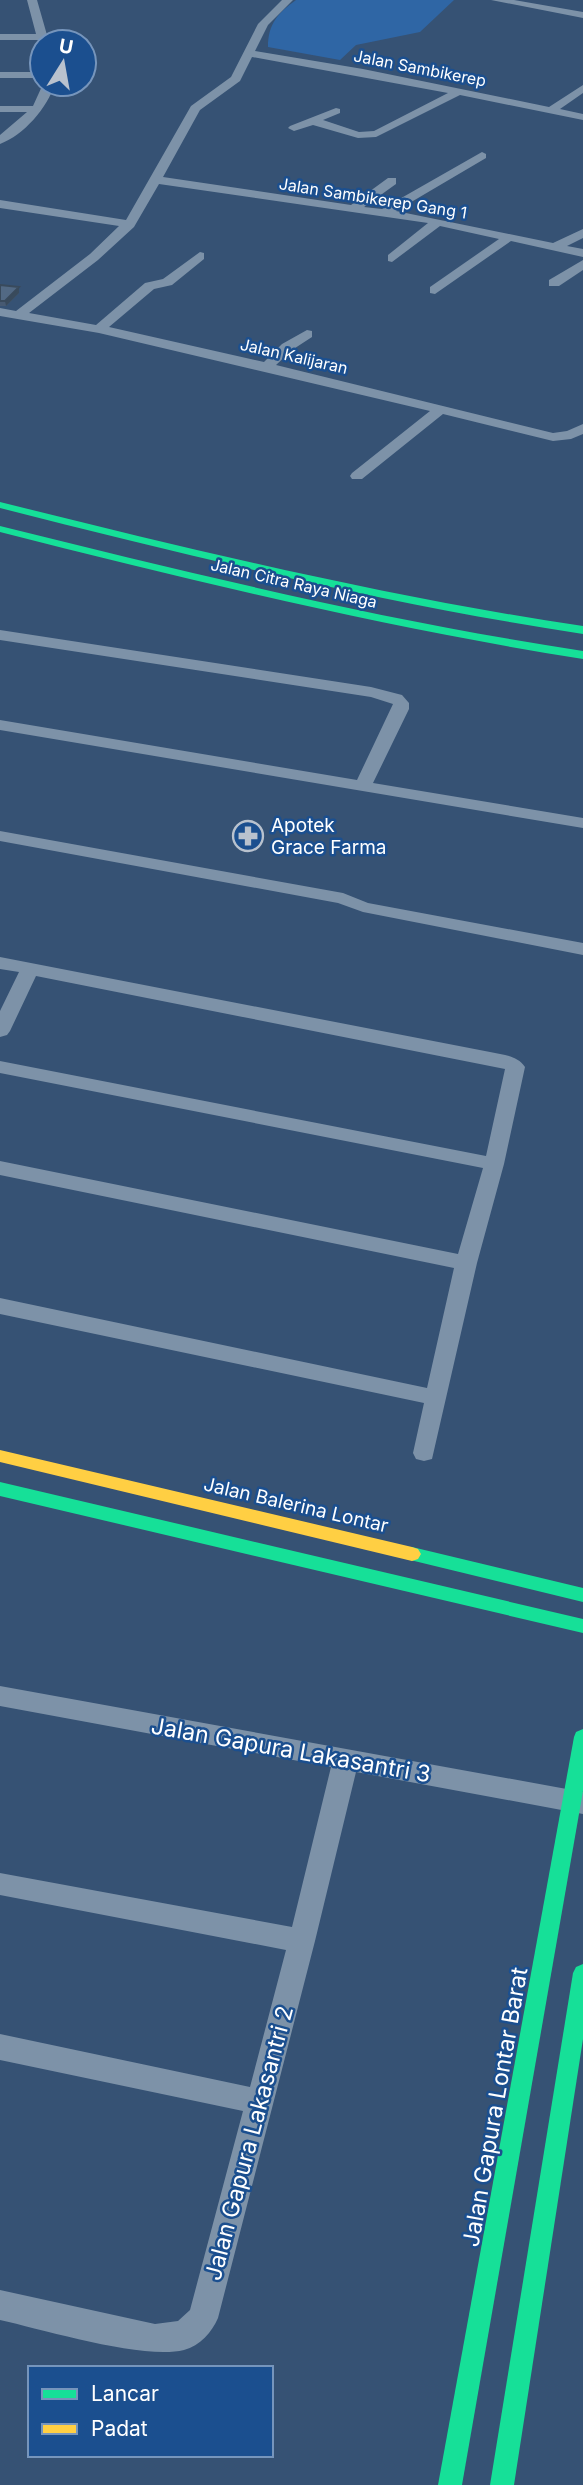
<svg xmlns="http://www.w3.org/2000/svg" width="583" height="2485" font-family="Inter,sans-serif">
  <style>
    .green { fill: #2f66a5 }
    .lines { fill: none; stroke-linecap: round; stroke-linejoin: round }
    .street { fill: #7d92a8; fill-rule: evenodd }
    .fast { fill: #16e098; fill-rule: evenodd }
    .slow { fill: #ffcf43; fill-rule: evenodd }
    .wall { fill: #475a72 }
    .shaded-wall { fill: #394a5c }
    .building { fill: #526984; stroke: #394a5c; stroke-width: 2 }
    .labels { text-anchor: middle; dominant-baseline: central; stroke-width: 5; stroke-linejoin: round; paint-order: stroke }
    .far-street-label { font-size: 16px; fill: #fff; stroke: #1b4f8f }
    .poi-label { font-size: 19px; fill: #fff; stroke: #1b4f8f; text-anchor: start }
    .street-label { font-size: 19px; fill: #fff; stroke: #1b4f8f }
    .near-street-label { font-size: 23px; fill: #fff; stroke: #1b4f8f }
  </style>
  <rect width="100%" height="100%" fill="#365274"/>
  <path class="green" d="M296,0H454L420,32L356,45L340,60L268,47C268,24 278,13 296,0Z"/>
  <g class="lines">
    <g class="street">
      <polygon points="27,0 37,0 49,42 42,42 42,45 38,40 0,40 0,34 36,34"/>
      <polygon points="282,0 293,0 268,25 255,51 363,69 549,107 583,85 583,93 560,109 583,114 583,120 460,95 376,137 358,138 313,125 294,131 288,128 290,126 336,108 340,109 340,113 323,120 359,132 374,131 448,93 252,57 240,81 200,110 163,177 351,205 388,178 396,178 396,184 364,207 382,209 482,152 486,154 486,158 396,211 553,243 583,229 583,238 567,246 583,249 583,257 511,241 435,294 430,293 430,287 499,239 440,226 392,262 388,261 388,255 428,223 159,184 134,227 98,260 29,313 96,325 145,283 163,279 200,252 204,253 204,259 172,285 154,289 109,327 264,362 282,344 307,330 312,331 312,337 292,350 276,365 553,433 567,431 583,424 583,434 571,439 553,441 443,414 362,479 352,479 350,476 352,473 430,411 99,333 0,316 0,308 16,311 90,254 119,226 0,208 0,200 126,220 191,106 231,77 258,24"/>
      <polygon points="491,0 514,0 583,12 583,18"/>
      <rect x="0" y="72" width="42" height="6"/>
      <path d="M43,84H55C47,108 24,135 0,144V135L27,112H0V106H33Z"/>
      <polygon points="583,260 583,270 559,286 549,286 549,280"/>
      <polygon points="0,630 371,687 402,695 409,703 409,709 373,783 583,818 583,828 0,730 0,720 357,780 393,704 371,697 0,640"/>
      <polygon points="0,831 343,893 368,903 583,943 583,955 363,912 338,903 0,841"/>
      <path d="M0,957L490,1052C503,1055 517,1055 525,1067L504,1164L477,1263L432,1459L424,1461L416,1459L413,1453L424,1403L0,1314V1298L427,1388L454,1268L0,1175V1161L458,1254L483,1168L0,1073V1061L486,1156L505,1069L36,976L10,1031L7,1035L0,1037V1011L19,972L0,969Z"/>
      <path d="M0,1686L583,1792V1814L356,1772L315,1941L218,2318C212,2332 200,2346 184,2350C143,2360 45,2330 0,2320V2290L155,2324L178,2321L190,2310L243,2111L0,2060V2034L250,2087L286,1950L0,1895V1873L292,1927L331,1767L0,1706Z"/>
    </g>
    <g class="fast">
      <path d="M0,502C193,550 386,597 583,626V634C386,604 193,557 0,508Z"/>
      <path d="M0,526C193,574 386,621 583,651V659C386,628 193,581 0,532Z"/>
      <polygon points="0,1482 583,1619 583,1633 0,1496"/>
      <polygon points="412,1547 583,1588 583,1602 406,1559 403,1554 406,1549"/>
      <polygon points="583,1729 583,1791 462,2485 438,2485 574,1737 576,1732"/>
      <polygon points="583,1964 583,2039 514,2485 490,2485 573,1973 576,1967"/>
    </g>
    <polygon class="slow" points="0,1450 412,1547 418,1549 421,1554 418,1559 412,1561 0,1462"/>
  </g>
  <polygon class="wall" points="0,285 19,293 6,306 0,306"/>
  <polygon class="shaded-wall" points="19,287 19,293 6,306 5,301"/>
  <polygon class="building" points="0,285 19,287 5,301 0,301"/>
  <defs>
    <g id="pharmacy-ring" transform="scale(1.575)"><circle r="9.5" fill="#1b4f8f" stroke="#b9c2ce" stroke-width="1.5"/><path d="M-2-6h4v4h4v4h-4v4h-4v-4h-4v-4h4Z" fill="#b9c2ce"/></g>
  </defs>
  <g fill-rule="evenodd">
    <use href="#pharmacy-ring" x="248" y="836"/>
  </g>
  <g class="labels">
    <g class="far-street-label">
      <text transform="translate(420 68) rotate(11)">Jalan Sambikerep</text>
      <text transform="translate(373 198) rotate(9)">Jalan Sambikerep Gang 1</text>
      <text transform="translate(294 356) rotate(13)">Jalan Kalijaran</text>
      <text transform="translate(294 583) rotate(13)">Jalan Citra Raya Niaga</text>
    </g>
    <g class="poi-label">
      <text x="271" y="825">Apotek<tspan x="271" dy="22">Grace Farma</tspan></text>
    </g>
    <g class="street-label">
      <text transform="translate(296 1505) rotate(13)">Jalan Balerina Lontar</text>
    </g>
    <g class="near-street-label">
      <text transform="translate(291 1750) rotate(10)">Jalan Gapura Lakasantri 3</text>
      <text transform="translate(495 2107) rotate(-80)">Jalan Gapura Lontar Barat</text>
      <text transform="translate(249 2143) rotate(-75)">Jalan Gapura Lakasantri 2</text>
    </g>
  </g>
  <rect x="28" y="2366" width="245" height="91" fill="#1b4f8f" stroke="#7695bc" stroke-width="2"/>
  <rect x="42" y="2389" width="35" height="10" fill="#16e098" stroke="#7695bc" stroke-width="2"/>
  <text x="91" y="2401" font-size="21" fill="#ffffff">Lancar</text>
  <rect x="42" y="2424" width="35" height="10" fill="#ffcf43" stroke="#7695bc" stroke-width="2"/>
  <text x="91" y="2436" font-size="21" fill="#ffffff">Padat</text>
  <g transform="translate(63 63) rotate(11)"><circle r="33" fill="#1b4f8f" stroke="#7695bc" stroke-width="2"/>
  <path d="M0-5L12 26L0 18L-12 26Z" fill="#b9c2ce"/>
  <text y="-10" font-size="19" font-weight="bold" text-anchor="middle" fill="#ffffff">U</text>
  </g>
</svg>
